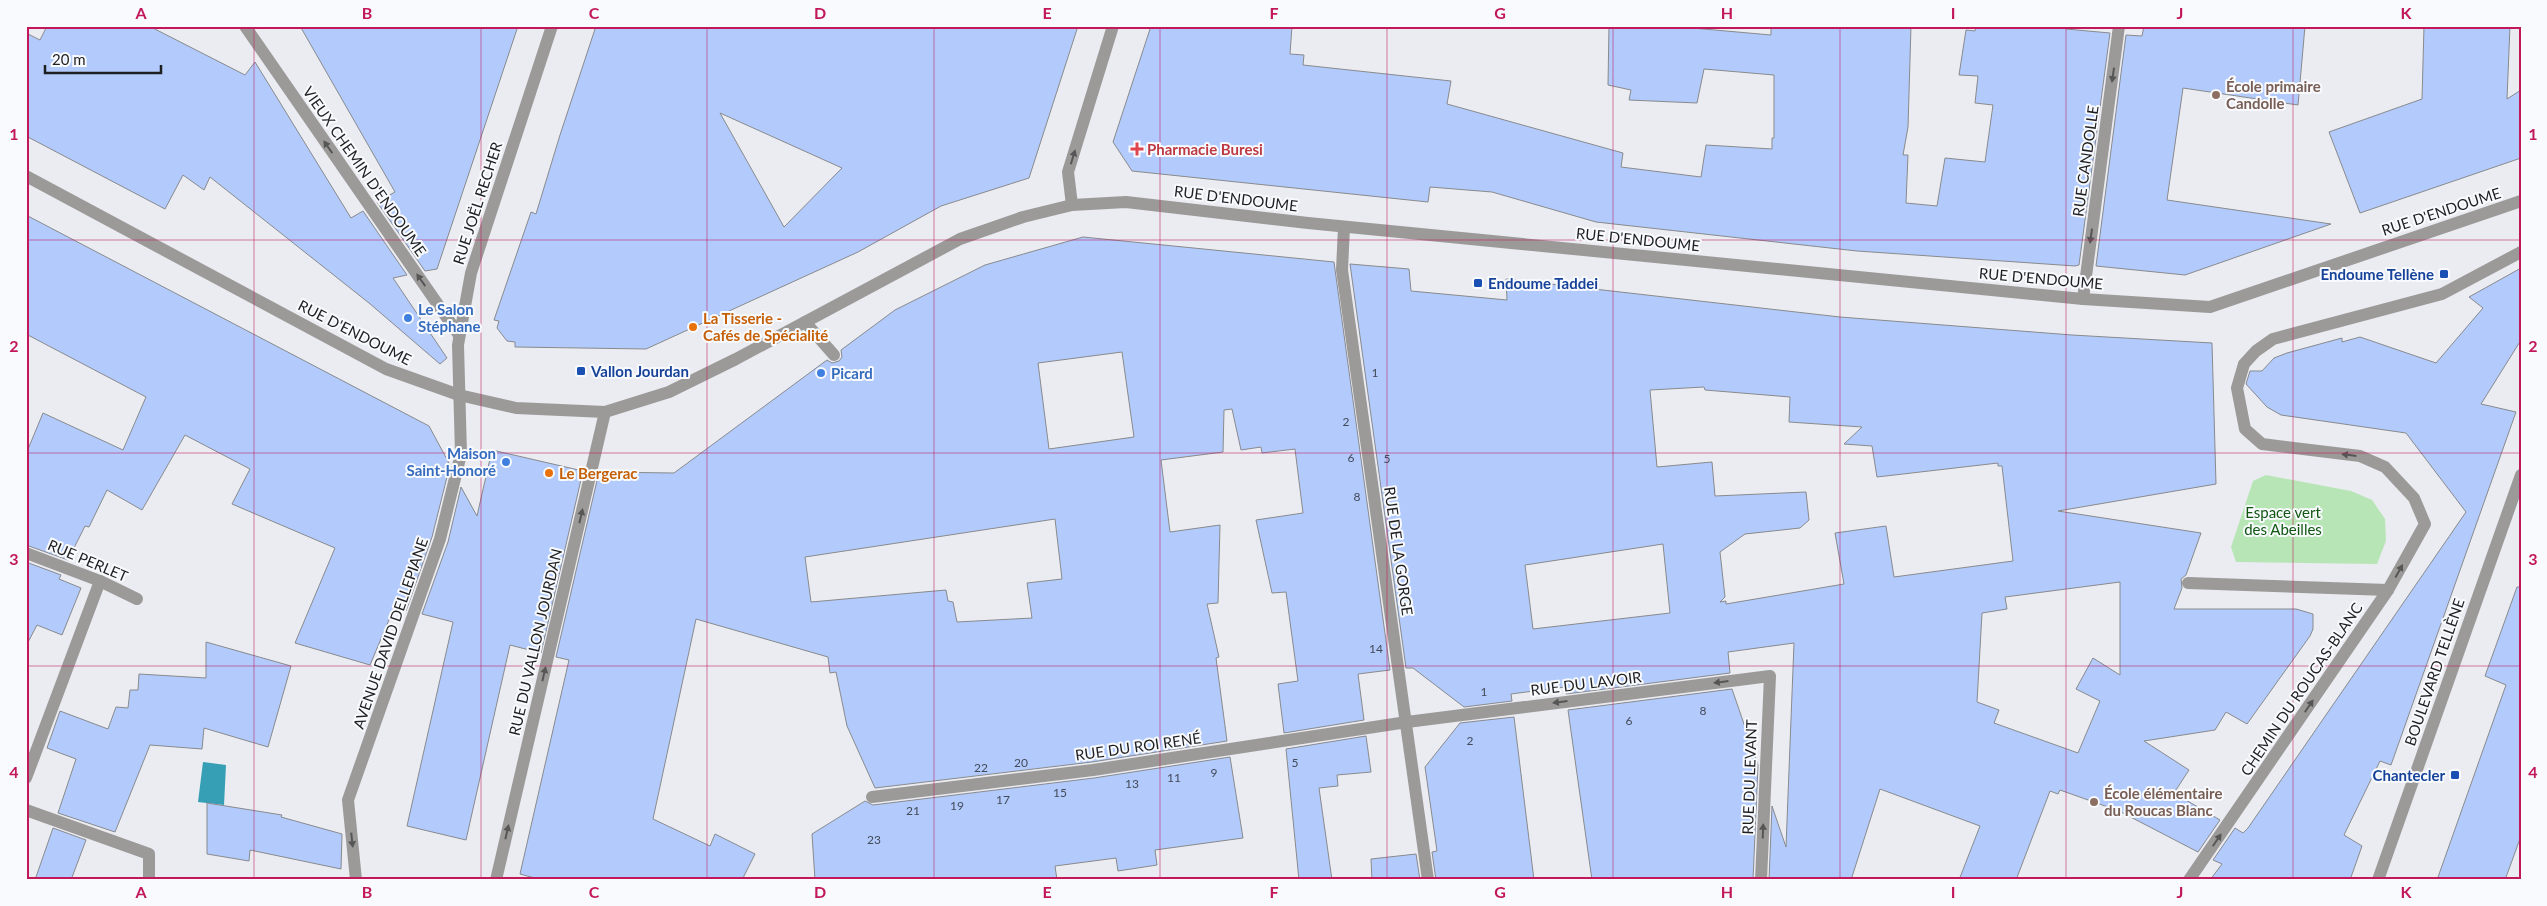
<svg xmlns="http://www.w3.org/2000/svg" width="2547" height="906" font-family="Lato,sans-serif">
  <style>
    .green { fill: #b8e5b5 }
    .water { fill: #369fb5 }
    .building { fill: #b2cbfc; stroke: #888a8d; fill-rule: evenodd }
    .lines { fill: none; stroke-linecap: round; stroke-linejoin: round }
    .service { stroke: #9c9a99; stroke-width: 12 }
    .minor { stroke: #9c9a99; stroke-width: 12 }
    .tertiary { stroke: #9c9a99; stroke-width: 12 }
    .oneway { fill: #575657 }
    .grid { fill: none; stroke: #c2185b; stroke-width: 1; stroke-opacity: 0.55 }
    .education-dot { fill: #8d6e63; stroke: #f8fafe; stroke-width: 2 }
    .health-dot { fill: #e0444e; stroke: #f8fafe; stroke-width: 2 }
    .transit-dot { fill: #1a4fb4; stroke: #f8fafe; stroke-width: 2 }
    .shop-dot { fill: #3f7fe0; stroke: #f8fafe; stroke-width: 2 }
    .food-dot { fill: #e8710a; stroke: #f8fafe; stroke-width: 2 }
    .labels { text-anchor: middle; dominant-baseline: central; stroke-width: 4; stroke-linejoin: round; paint-order: stroke }
    .number-label { font-size: 12px; fill: #434a58 }
    .education-label { font-size: 15px; font-weight: bold; fill: #785e54; stroke: #f8fafe; text-anchor: start }
    .health-label { font-size: 15px; font-weight: bold; fill: #be3a42; stroke: #f8fafe; text-anchor: start }
    .street-label { font-size: 15px; fill: #1e1f21; stroke: #f8fafe }
    .transit-label { font-size: 15px; font-weight: bold; fill: #164399; stroke: #f8fafe; text-anchor: end }
    .shop-label { font-size: 15px; font-weight: bold; fill: #366cbe; stroke: #f8fafe; text-anchor: start }
    .food-label { font-size: 15px; font-weight: bold; fill: #c56008; stroke: #f8fafe; text-anchor: start }
    .park-label { font-size: 15px; fill: #105710; stroke: #f8fafe }
    .neatline { fill: none; stroke: #c2185b; stroke-width: 2 }
    .grid-label { font-size: 16px; text-anchor: middle; font-weight: bold; fill: #c2185b }
  </style>
  <rect width="100%" height="100%" fill="#eaecf1"/>
  <polygon class="green" points="2266,475 2351,491 2372,500 2385,519 2386,541 2377,564 2236,562 2231,547 2253,481"/>
  <polygon class="water" points="203,762 226,765 224,805 198,802"/>
  <g class="building">
    <polygon points="47,26 149,26 245,75 255,62 351,218 363,211 407,275 393,278 447,358 440,364 369,303 210,177 204,190 183,175 165,209 26,136 26,33 40,40"/>
    <polygon points="300,26 518,26 437,269 425,271 377,202 395,192"/>
    <path d="M596,26H1078L1029,178L941,206L858,252L646,349L515,347V342L507,341L497,328L499,321L494,320L531,212L536,214L560,135ZM720,113L842,168L784,227Z"/>
    <polygon points="1151,26 1292,26 1290,54 1304,55 1303,65 1451,81 1447,104 1623,153 1621,167 1701,177 1706,145 1772,149 1772,138 1774,138 1774,75 1704,69 1697,103 1629,100 1631,90 1608,85 1609,26 1670,26 1771,35 1771,26 1911,26 1908,127 1903,155 1908,155 1906,203 1937,206 1945,158 1985,162 1993,105 1975,103 1978,76 1959,75 1966,30 1975,31 1976,26 2066,26 2066,29 2110,33 2079,265 2075,266 1857,251 1596,222 1492,192 1430,187 1428,202 1132,171 1113,142"/>
    <polygon points="2144,26 2305,26 2298,105 2183,88 2167,200 2331,224 2185,275 2096,266 2126,35 2142,36"/>
    <polygon points="2424,26 2510,26 2507,99 2521,90 2521,158 2360,213 2329,132 2422,99"/>
    <polygon points="26,215 429,426 450,465 432,537 406,611 394,608 370,665 295,643 335,548 232,504 250,469 185,435 142,510 107,490 89,527 85,526 68,560 26,545 26,454 43,413 123,450 146,397 26,334"/>
    <path d="M1083,237L1334,262L1390,670L1358,674L1364,720L1284,733L1278,684L1298,681L1286,592L1272,593L1256,520L1303,513L1295,449L1262,453L1261,447L1241,450L1232,409L1224,410L1223,452L1161,460L1170,532L1220,525L1218,603L1207,604L1219,657L1216,658L1227,741L1092,762L875,788L847,726L836,672L830,673L828,657L696,619L653,819L710,846L715,834L755,854L742,880H542L520,874L569,660L556,657L599,472L674,473L827,360L832,363L839,361L842,357L841,350L895,310L985,265ZM1122,352L1134,437L1049,449L1038,363ZM1055,519L1062,579L1027,583L1032,618L957,622L953,602L948,601L946,590L811,602L805,557Z"/>
    <path d="M1350,264L1409,269L1411,291L1507,300L1506,279L1840,317L2072,335L2212,343L2216,484L2058,511L2201,533L2186,575L2181,579L2182,588L2174,609H2296L2313,614V629L2310,636L2247,724L2226,712L2215,730L2144,741L2189,770L2174,793L2220,820L2198,852L2119,811L2060,790L2058,794L2050,791L2016,880H1959L1980,826L1880,789L1851,880H1769L1772,806L1786,847L1794,643L1728,652L1730,673L1566,694L1565,687L1511,694L1512,701L1464,707L1413,668H1406ZM1704,387L1705,390L1790,397L1789,422L1862,427L1844,444L1872,446L1877,477L1998,463V466H2002L2013,561L1894,577L1886,526L1835,533L1844,584L1726,604V601L1720,602L1725,597L1720,552L1745,534L1800,528L1809,520L1806,492L1715,496L1712,462L1657,467L1650,390ZM1663,544L1670,613L1533,629L1525,565ZM2120,582V675L2093,658L2076,689L2100,701L2078,753L1994,723L1999,710L1977,702L1982,613L2007,609L2005,597Z"/>
    <polygon points="2521,268 2521,340 2481,404 2516,412 2391,765 2380,761 2344,835 2362,846 2350,880 2210,880 2222,864 2213,860 2235,828 2243,833 2248,828 2466,512 2406,433 2281,415 2267,407 2246,384 2250,371 2262,371 2274,358 2287,353 2342,338 2342,342 2360,337 2436,363 2483,308 2469,297"/>
    <polygon points="492,450 583,471 541,653 510,645 466,840 407,826 453,622 422,614 448,542 461,487 477,516"/>
    <polygon points="26,562 61,575 59,579 81,588 62,635 37,625 26,646"/>
    <polygon points="2517,587 2521,587 2521,836 2505,880 2437,880 2506,685 2485,676"/>
    <polygon points="206,642 291,666 268,747 204,728 202,749 150,745 115,832 58,813 76,759 47,748 60,711 108,729 116,707 128,708 130,690 138,690 139,674 206,678"/>
    <polygon points="1732,689 1758,765 1753,880 1592,880 1568,710"/>
    <polygon points="1514,717 1534,880 1436,880 1432,852 1437,851 1425,767 1460,723"/>
    <polygon points="1366,736 1371,772 1337,775 1338,786 1319,788 1332,880 1299,880 1286,749"/>
    <polygon points="1230,757 1243,838 1155,850 1157,865 1118,871 1116,858 1055,866 1057,880 815,880 812,834 865,801 873,805 1094,778"/>
    <polygon points="207,803 282,815 281,817 342,834 341,869 250,850 249,861 207,854"/>
    <polygon points="53,828 86,840 71,880 35,880"/>
    <polygon points="1416,854 1420,880 1372,880 1371,859"/>
  </g>
  <g class="lines">
    <polyline class="service" points="805,322 834,355"/>
    <g class="minor">
      <polyline points="245,26 459,335"/>
      <polyline points="1072,205 1068,172 1113,26"/>
      <polyline points="1344,227 1342,270 1428,880"/>
      <polyline points="2083,299 2119,26"/>
      <polyline points="26,553 100,581 137,599"/>
      <polyline points="2188,583 2388,590"/>
      <polyline points="26,778 100,581"/>
      <polyline points="872,797 1093,770 1407,722 1770,676 1761,880"/>
      <polyline points="26,810 149,854 149,880"/>
      <polyline points="356,880 348,800 440,539 461,454 458,345 471,273 552,26"/>
      <polyline points="496,880 605,412"/>
      <polyline points="2189,880 2388,590 2425,524 2414,498 2385,467 2360,456 2262,444 2245,429 2237,388 2244,364 2256,351 2273,339 2442,294 2521,252"/>
    </g>
    <g class="tertiary">
      <polyline points="26,176 386,369 459,395 516,408 605,412 669,392 736,359 960,239 1023,217 1072,205 1126,202 1308,223 2083,299 2210,307 2521,201"/>
      <polyline points="2378,880 2521,475"/>
    </g>
  </g>
  <defs><path id="oneway-solid" d="M-6-.8H1V-3.2L6.5 0L1 3.2V.8H-6Z" transform="scale(1.25)"/></defs>
  <g class="oneway">
    <use href="#oneway-solid" transform="translate(2113 75) rotate(98)"/>
    <use href="#oneway-solid" transform="translate(328 147) rotate(-125)"/>
    <use href="#oneway-solid" transform="translate(1073 157) rotate(-73)"/>
    <use href="#oneway-solid" transform="translate(2091 236) rotate(98)"/>
    <use href="#oneway-solid" transform="translate(421 280) rotate(-125)"/>
    <use href="#oneway-solid" transform="translate(2349 455) rotate(-173)"/>
    <use href="#oneway-solid" transform="translate(581 516) rotate(-77)"/>
    <use href="#oneway-solid" transform="translate(2399 571) rotate(-61)"/>
    <use href="#oneway-solid" transform="translate(544 674) rotate(-77)"/>
    <use href="#oneway-solid" transform="translate(1721 682) rotate(173)"/>
    <use href="#oneway-solid" transform="translate(1560 702) rotate(173)"/>
    <use href="#oneway-solid" transform="translate(2309 706) rotate(-56)"/>
    <use href="#oneway-solid" transform="translate(1763 831) rotate(-88)"/>
    <use href="#oneway-solid" transform="translate(507 832) rotate(-77)"/>
    <use href="#oneway-solid" transform="translate(352 840) rotate(84)"/>
    <use href="#oneway-solid" transform="translate(2217 840) rotate(-56)"/>
  </g>
  <path class="grid" d="M254,26V880M481,26V880M707,26V880M934,26V880M1160,26V880M1387,26V880M1613,26V880M1840,26V880M2066,26V880M2293,26V880M26,240H2521M26,453H2521M26,666H2521"/>
  <g class="education-dot">
    <circle cx="2216" cy="95" r="5"/>
    <circle cx="2094" cy="802" r="5"/>
  </g>
  <path class="health-dot" d="M1134.5 141.5h5v5h5v5h-5v5h-5v-5h-5v-5h5z"/>
  <g class="transit-dot">
    <rect x="2439" y="269" width="10" height="10" rx="2.5"/>
    <rect x="1473" y="278" width="10" height="10" rx="2.5"/>
    <rect x="576" y="366" width="10" height="10" rx="2.5"/>
    <rect x="2450" y="770" width="10" height="10" rx="2.5"/>
  </g>
  <g class="shop-dot">
    <circle cx="408" cy="318" r="5"/>
    <circle cx="821" cy="373" r="5"/>
    <circle cx="506" cy="462" r="5"/>
  </g>
  <g class="food-dot">
    <circle cx="693" cy="327" r="5"/>
    <circle cx="549" cy="473" r="5"/>
  </g>
  <g class="labels">
    <g class="number-label">
      <text x="1375" y="372">1</text>
      <text x="1346" y="421">2</text>
      <text x="1351" y="457">6</text>
      <text x="1387" y="458">5</text>
      <text x="1357" y="496">8</text>
      <text x="1376" y="648">14</text>
      <text x="1484" y="691">1</text>
      <text x="1703" y="710">8</text>
      <text x="1629" y="720">6</text>
      <text x="1470" y="740">2</text>
      <text x="1021" y="762">20</text>
      <text x="1295" y="762">5</text>
      <text x="981" y="767">22</text>
      <text x="1214" y="772">9</text>
      <text x="1174" y="777">11</text>
      <text x="1132" y="783">13</text>
      <text x="1060" y="792">15</text>
      <text x="1003" y="799">17</text>
      <text x="957" y="805">19</text>
      <text x="913" y="810">21</text>
      <text x="874" y="839">23</text>
    </g>
    <g class="education-label">
      <text x="2226" y="86">École primaire<tspan x="2226" dy="17">Candolle</tspan></text>
      <text x="2104" y="793">École élémentaire<tspan x="2104" dy="17">du Roucas Blanc</tspan></text>
    </g>
    <g class="health-label">
      <text x="1147" y="149">Pharmacie Buresi</text>
    </g>
    <g class="street-label">
      <text transform="translate(2085 161) rotate(-82)">RUE CANDOLLE</text>
      <text transform="translate(365 171) rotate(55)">VIEUX CHEMIN D'ENDOUME</text>
      <text transform="translate(1236 198) rotate(7)">RUE D'ENDOUME</text>
      <text transform="translate(477 203) rotate(-72)">RUE JOËL RECHER</text>
      <text transform="translate(2441 211) rotate(-18)">RUE D'ENDOUME</text>
      <text transform="translate(1638 239) rotate(6)">RUE D'ENDOUME</text>
      <text transform="translate(2041 278) rotate(5)">RUE D'ENDOUME</text>
      <text transform="translate(355 332) rotate(27)">RUE D'ENDOUME</text>
      <text transform="translate(1399 551) rotate(82)">RUE DE LA GORGE</text>
      <text transform="translate(88 560) rotate(23)">RUE PERLET</text>
      <text transform="translate(390 633) rotate(-71)">AVENUE DAVID DELLEPIANE</text>
      <text transform="translate(535 642) rotate(-77)">RUE DU VALLON JOURDAN</text>
      <text transform="translate(2434 672) rotate(-71)">BOULEVARD TELLÈNE</text>
      <text transform="translate(1586 683) rotate(-7)">RUE DU LAVOIR</text>
      <text transform="translate(2301 689) rotate(-56)">CHEMIN DU ROUCAS-BLANC</text>
      <text transform="translate(1138 746) rotate(-8)">RUE DU ROI RENÉ</text>
      <text transform="translate(1749 777) rotate(-88)">RUE DU LEVANT</text>
    </g>
    <g class="transit-label">
      <text x="2434" y="274">Endoume Tellène</text>
      <text x="1488" y="283" text-anchor="start">Endoume Taddei</text>
      <text x="591" y="371" text-anchor="start">Vallon Jourdan</text>
      <text x="2445" y="775">Chantecler</text>
    </g>
    <g class="shop-label">
      <text x="418" y="309">Le Salon<tspan x="418" dy="17">Stéphane</tspan></text>
      <text x="831" y="373">Picard</text>
      <text x="496" y="453" text-anchor="end">Maison<tspan x="496" dy="17">Saint-Honoré</tspan></text>
    </g>
    <g class="food-label">
      <text x="703" y="318">La Tisserie -<tspan x="703" dy="17">Cafés de Spécialité</tspan></text>
      <text x="559" y="473">Le Bergerac</text>
    </g>
    <g class="park-label">
      <text x="2283" y="512">Espace vert<tspan x="2283" dy="17">des Abeilles</tspan></text>
    </g>
  </g>
  <rect width="2547" height="906" fill="none" stroke="#f8fafe" stroke-width="55"/>
  <path d="M45 65v8h116v-8" fill="none" stroke="#1e1f21" stroke-width="2.5"/>
  <text x="52" y="65" font-size="15" fill="#1e1f21" stroke="#f8fafe" stroke-width="4" paint-order="stroke">20 m</text>
  <rect x="28" y="28" width="2492" height="850" class="neatline"/>
  <g class="grid-label">
    <text x="141" y="19">A</text>
    <text x="367" y="19">B</text>
    <text x="594" y="19">C</text>
    <text x="820" y="19">D</text>
    <text x="1047" y="19">E</text>
    <text x="1274" y="19">F</text>
    <text x="1500" y="19">G</text>
    <text x="1727" y="19">H</text>
    <text x="1953" y="19">I</text>
    <text x="2180" y="19">J</text>
    <text x="2406" y="19">K</text>
    <text x="14" y="140">1</text>
    <text x="2533" y="140">1</text>
    <text x="14" y="352">2</text>
    <text x="2533" y="352">2</text>
    <text x="14" y="565">3</text>
    <text x="2533" y="565">3</text>
    <text x="14" y="778">4</text>
    <text x="2533" y="778">4</text>
    <text x="141" y="898">A</text>
    <text x="367" y="898">B</text>
    <text x="594" y="898">C</text>
    <text x="820" y="898">D</text>
    <text x="1047" y="898">E</text>
    <text x="1274" y="898">F</text>
    <text x="1500" y="898">G</text>
    <text x="1727" y="898">H</text>
    <text x="1953" y="898">I</text>
    <text x="2180" y="898">J</text>
    <text x="2406" y="898">K</text>
  </g>
</svg>
